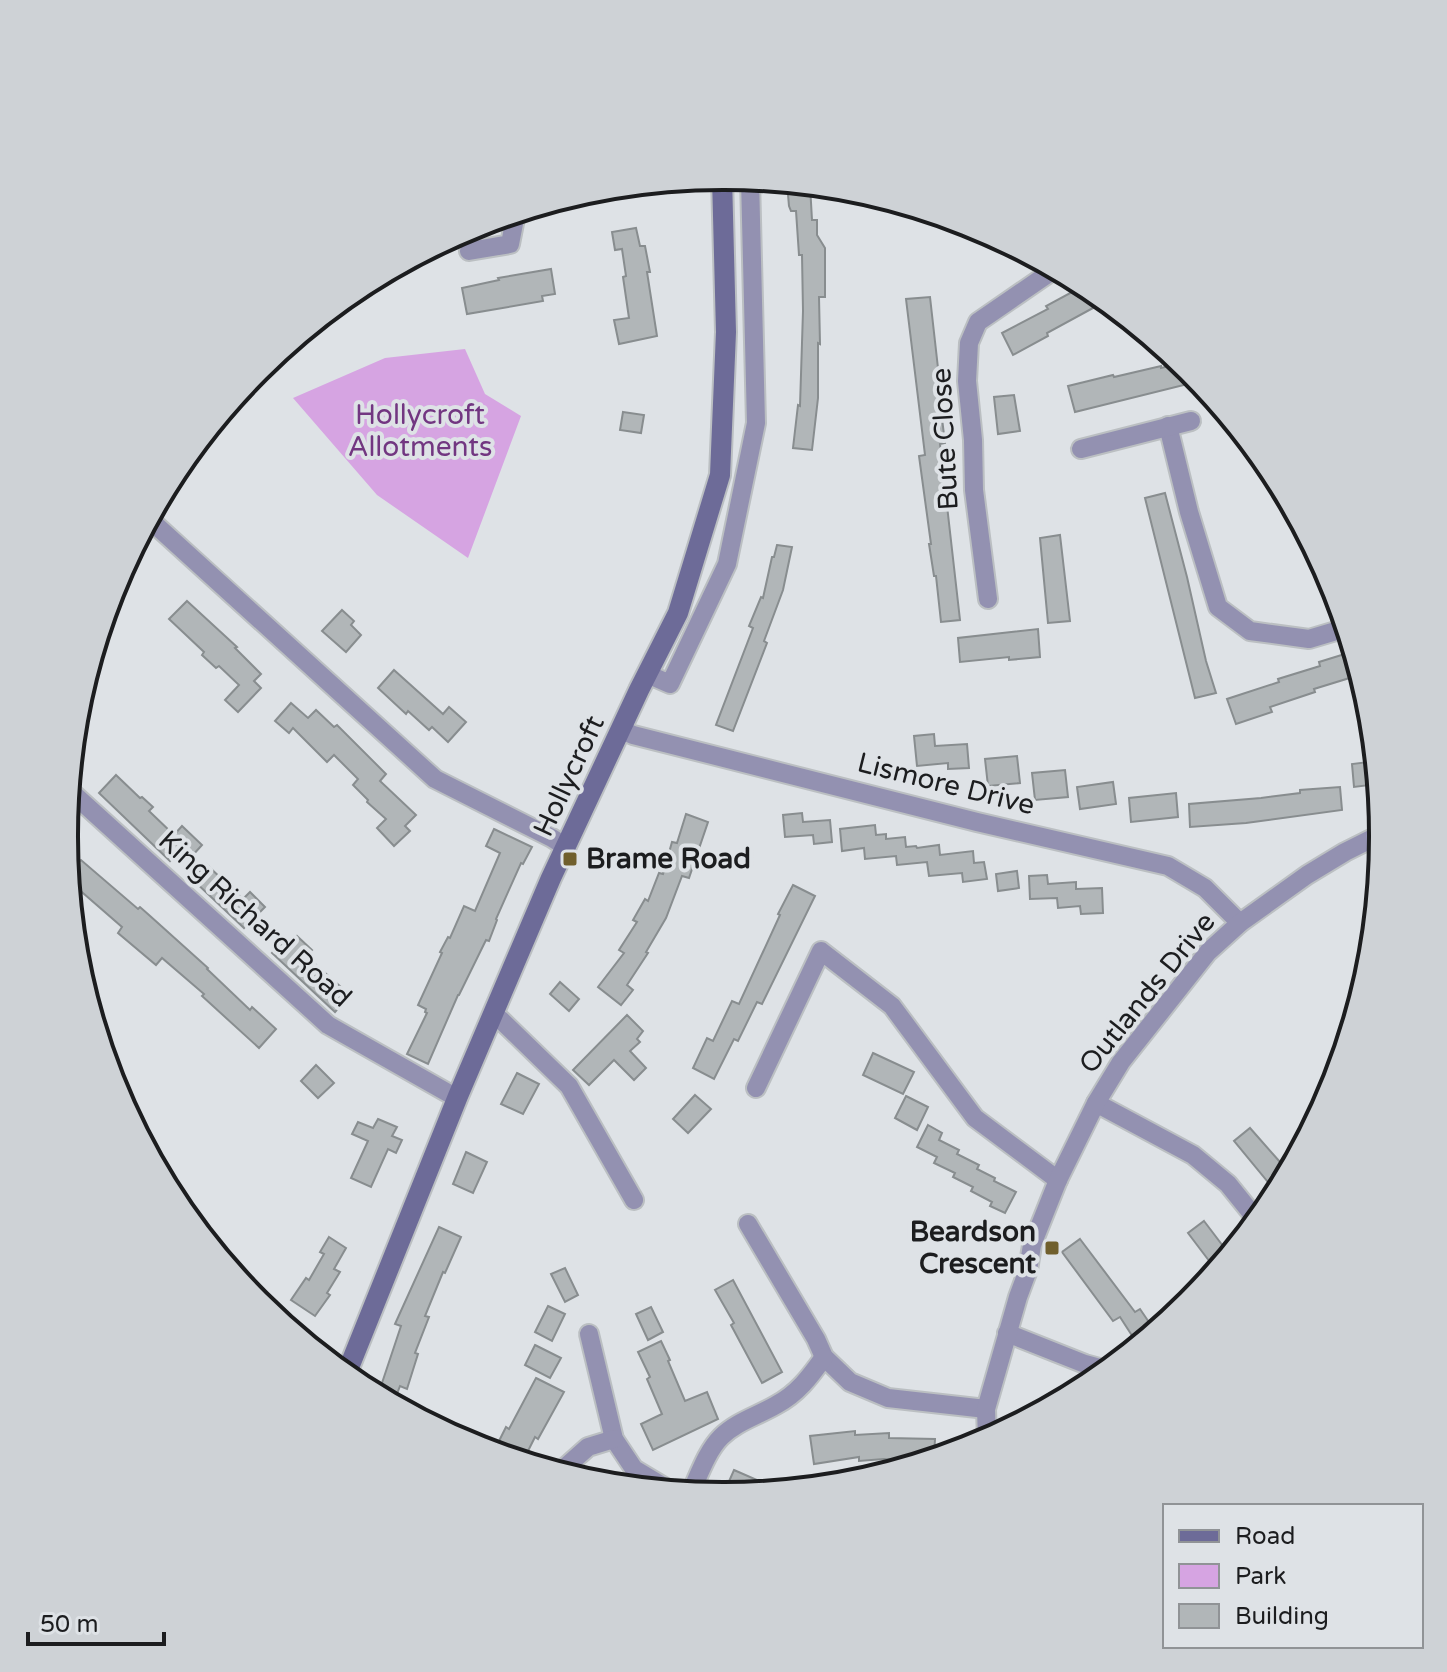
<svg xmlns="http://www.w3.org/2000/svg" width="1447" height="1672" font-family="'Varela Round',sans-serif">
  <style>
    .green { fill: #d6a4e2 }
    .building { fill: #b1b6b8; stroke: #888d8f; stroke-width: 2 }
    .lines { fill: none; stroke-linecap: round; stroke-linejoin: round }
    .street-casing { stroke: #bbbfc2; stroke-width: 22 }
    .secondary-casing { stroke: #bbbfc2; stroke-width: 24 }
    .street { stroke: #9391b1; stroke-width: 18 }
    .secondary { stroke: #6d6b98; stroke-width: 20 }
    .poi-dot { fill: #705f2d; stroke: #dee2e6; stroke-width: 3 }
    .labels { text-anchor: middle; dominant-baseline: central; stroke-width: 8; stroke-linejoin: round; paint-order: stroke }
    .park-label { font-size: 28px; fill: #723681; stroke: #dee2e6 }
    .street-label { font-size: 28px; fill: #1c1d1f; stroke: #dee2e6 }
    .poi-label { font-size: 28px; font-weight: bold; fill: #1c1d1f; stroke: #dee2e6; text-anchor: start }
    .rim { fill: none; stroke: #1c1d1f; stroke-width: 4 }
  </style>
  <rect width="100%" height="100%" fill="#dee2e6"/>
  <polygon class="green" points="465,349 485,394 521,416 468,558 377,495 293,398 385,358"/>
  <g class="building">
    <polygon points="787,183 810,185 812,220 817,220 817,235 825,248 825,297 819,297 820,344 818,343 818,398 812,450 793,448 798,405 800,406 803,311 802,255 799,255 796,211 791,211 789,206"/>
    <polygon points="636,228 640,246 645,246 650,272 647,272 657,336 619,344 614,320 629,318 623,277 626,276 622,249 615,250 612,232"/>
    <polygon points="551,269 555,294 542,296 543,301 467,314 462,288 499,280 498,278"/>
    <polygon points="1085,285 1104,299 1092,306 1093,308 1047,333 1048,336 1013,355 1002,333 1048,309 1046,306"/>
    <polygon points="930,297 940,386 938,386 945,443 940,444 960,620 941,622 936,576 934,576 929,544 931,544 919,456 925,455 906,299"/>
    <polygon points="1182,363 1200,381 1075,412 1068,386 1113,375 1114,377 1161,366 1161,368"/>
    <polygon points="1014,395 1020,431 998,434 994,397"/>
    <polygon points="623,412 644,415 641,433 620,430"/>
    <polygon points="1165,493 1187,577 1206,661 1216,693 1195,698 1145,498"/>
    <polygon points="1060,535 1070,621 1048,623 1040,538"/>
    <polygon points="777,545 792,547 783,590 764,641 767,643 733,731 716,725 753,628 749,626 761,597 763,598 772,557 774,557"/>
    <polygon points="187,601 237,647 235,648 261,674 254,681 261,688 238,712 225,700 239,685 219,666 216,668 202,655 204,652 169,619"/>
    <polygon points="342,610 354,621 351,625 361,635 346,652 322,631"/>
    <polygon points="1038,629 1040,657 1009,660 1009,657 960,662 958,638"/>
    <polygon points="1348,653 1356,676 1314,689 1315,692 1270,707 1272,712 1236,724 1227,699 1279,682 1278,679 1320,666 1319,662"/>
    <polygon points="394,670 443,714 449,707 466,722 448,742 432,727 429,730 408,711 406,714 378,688"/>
    <polygon points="291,703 308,718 316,710 334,727 337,725 386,774 380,781 416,815 405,826 410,831 394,846 377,828 386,819 367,802 368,800 353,785 358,779 334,755 327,762 293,728 289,733 275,721"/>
    <polygon points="934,734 935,746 967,744 969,768 948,769 948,763 917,766 914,736"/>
    <polygon points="1017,756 1020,783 988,786 985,759"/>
    <polygon points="1376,761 1378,784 1354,787 1352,764"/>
    <polygon points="1065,770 1068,797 1035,800 1032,773"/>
    <polygon points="116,775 140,798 142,797 153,807 149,811 174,835 182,826 202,845 192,856 183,847 170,861 99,793"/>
    <polygon points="1113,782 1116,804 1080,809 1077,787"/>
    <polygon points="1340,787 1342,810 1246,823 1190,827 1189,804 1261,798 1300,793 1300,790"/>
    <polygon points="1176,793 1178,817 1131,822 1129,798"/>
    <polygon points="802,813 803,822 830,820 832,842 814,844 813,835 785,837 783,815"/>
    <polygon points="686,814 708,822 689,878 682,876 666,918 646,952 648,953 627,985 633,990 621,1005 598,987 624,953 619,950 637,922 633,920 645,899 648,901 659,873 663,874 672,842 677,843"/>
    <polygon points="875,825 876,835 886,834 886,839 905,837 906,847 916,846 917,848 939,845 940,855 973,851 974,863 984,862 987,879 963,882 962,873 929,876 927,862 897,865 896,856 865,859 864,848 842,851 840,829"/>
    <polygon points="494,829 532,847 523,864 521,863 496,919 497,920 489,941 486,940 459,995 458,995 428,1064 407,1054 427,1013 425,1012 426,1009 418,1005 442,953 440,952 448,937 450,938 464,906 475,911 500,853 486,846"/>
    <polygon points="65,850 79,862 81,860 138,909 140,907 149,915 208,968 207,969 250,1010 252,1007 276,1029 259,1048 202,996 204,994 162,958 156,965 118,933 122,927 68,880"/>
    <polygon points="206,864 243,899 250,892 265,907 244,928 192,879"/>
    <polygon points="1017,871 1019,888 998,891 996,874"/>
    <polygon points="1047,875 1048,884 1076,882 1076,889 1102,888 1103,913 1081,914 1080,906 1058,908 1057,898 1030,899 1029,876"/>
    <polygon points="793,885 815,896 762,1004 757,1002 738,1041 734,1039 714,1079 693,1068 707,1038 713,1041 732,1001 739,1004 780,915 778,914"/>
    <polygon points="297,936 312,950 306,956 350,995 335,1012 272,953 281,943 287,948"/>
    <polygon points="560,982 579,999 569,1011 550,994"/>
    <polygon points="627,1015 643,1031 637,1039 640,1042 630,1051 646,1068 634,1080 614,1060 589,1085 573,1070"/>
    <polygon points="873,1053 914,1072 903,1094 863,1075"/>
    <polygon points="316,1065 334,1083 318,1098 301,1081"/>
    <polygon points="517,1073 539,1084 523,1114 501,1104"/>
    <polygon points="695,1095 711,1109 688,1133 673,1119"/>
    <polygon points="906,1096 928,1107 917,1130 895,1118"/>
    <polygon points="378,1119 397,1127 392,1136 402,1140 396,1153 388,1149 371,1187 351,1178 368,1141 352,1134 358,1122 373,1128"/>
    <polygon points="928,1125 942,1133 939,1140 959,1150 957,1154 979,1165 977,1169 995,1178 994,1181 1016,1192 1005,1213 990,1206 992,1202 971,1191 973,1187 953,1177 955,1173 934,1163 937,1157 917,1147"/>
    <polygon points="1250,1128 1280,1162 1304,1142 1277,1193 1234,1141"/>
    <polygon points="466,1152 487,1162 473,1193 453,1184"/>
    <polygon points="1204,1221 1229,1254 1216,1270 1188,1233"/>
    <polygon points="439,1227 461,1237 445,1273 443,1272 425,1316 429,1317 415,1353 418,1354 407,1389 400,1386 393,1404 378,1395 401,1326 395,1324"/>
    <polygon points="329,1237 346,1248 334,1269 340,1272 327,1293 330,1295 315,1316 291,1300 306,1278 309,1280 324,1254 320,1252"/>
    <polygon points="1080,1239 1135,1312 1140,1309 1155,1331 1145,1339 1139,1333 1133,1337 1120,1317 1113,1321 1062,1252"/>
    <polygon points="565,1268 578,1295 565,1302 551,1274"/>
    <polygon points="733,1280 782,1372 762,1383 731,1325 734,1323 715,1290"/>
    <polygon points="548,1306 565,1314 552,1341 535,1332"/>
    <polygon points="651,1307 663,1332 648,1340 636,1314"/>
    <polygon points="661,1341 670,1360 668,1361 685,1401 707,1392 718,1419 653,1450 641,1424 662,1414 647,1379 650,1377 638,1352"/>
    <polygon points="535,1345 561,1358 550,1378 525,1365"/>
    <polygon points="536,1378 564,1392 538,1439 535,1437 523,1461 495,1449 506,1427 509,1429"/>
    <polygon points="855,1431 855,1435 889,1433 889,1438 935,1439 934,1458 922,1462 884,1459 859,1461 859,1457 814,1464 810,1436"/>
    <polygon points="734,1470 757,1480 752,1493 723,1495"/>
  </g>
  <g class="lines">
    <g class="street-casing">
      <g id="street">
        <polyline points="469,251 510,244 516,213"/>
        <polyline points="1168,426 1189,512 1218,607 1250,631 1309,639 1346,628"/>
        <polyline points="1081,449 1191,421"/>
        <polyline points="149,519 435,779 552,838 566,847"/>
        <polyline points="988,599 974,490 973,440 967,381 969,343 978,322 1055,269"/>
        <polyline points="647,674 670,684 727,564 756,423 750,179"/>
        <polyline points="622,730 633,735 977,822 1168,866 1205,888 1240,923"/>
        <polyline points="69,790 328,1025 448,1093 458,1096"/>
        <polyline points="492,1017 501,1020 569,1086 634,1200"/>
        <polyline points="756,1088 821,951 892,1006 975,1118 1058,1180"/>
        <polyline points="1096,1103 1193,1155 1228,1184 1257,1220"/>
        <polyline points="748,1224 816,1339 824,1357 850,1382 888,1398 986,1409"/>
        <polyline points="1007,1333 1085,1364 1107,1370"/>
        <polyline points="589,1334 614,1439 634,1469 669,1490"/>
        <polyline points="987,1439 986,1409 1018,1297 1028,1270 1032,1245 1058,1180 1096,1103 1121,1062 1208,952 1240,923 1307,875 1345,852 1383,833"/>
        <polyline points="560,1472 588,1447 614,1439"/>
        <path d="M691,1492C699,1475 707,1451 721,1437C736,1422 757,1416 776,1405C797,1394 810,1377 824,1357"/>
      </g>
    </g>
    <g class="secondary-casing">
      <polyline id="secondary" points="346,1375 458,1096 551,878 639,690 678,613 720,475 726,332 722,177"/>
    </g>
    <use href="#street" class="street"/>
    <use href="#secondary" class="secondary"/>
  </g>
  <g class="poi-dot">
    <rect x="562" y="851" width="16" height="16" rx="4"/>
    <rect x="1044" y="1240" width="16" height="16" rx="4"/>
  </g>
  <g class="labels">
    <g class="park-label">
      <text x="420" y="415">Hollycroft<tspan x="420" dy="32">Allotments</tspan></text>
    </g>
    <g class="street-label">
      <text transform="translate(945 439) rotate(-93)">Bute Close</text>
      <text transform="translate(569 776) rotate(-65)">Hollycroft</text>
      <text transform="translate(946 784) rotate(14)">Lismore Drive</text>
      <text transform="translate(255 919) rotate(42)">King Richard Road</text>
      <text transform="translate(1147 993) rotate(-51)">Outlands Drive</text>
    </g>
    <g class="poi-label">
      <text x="586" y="859">Brame Road</text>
      <text x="1036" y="1232" text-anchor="end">Beardson<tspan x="1036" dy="32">Crescent</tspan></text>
    </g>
  </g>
  <path d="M0 0H1447V1672H0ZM723 190H724A645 645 0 0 1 1369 835V837A645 645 0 0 1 724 1482H723A645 645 0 0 1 78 837V835A645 645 0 0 1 723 190Z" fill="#ced2d6" fill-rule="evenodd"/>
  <path class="rim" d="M723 190H724A645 645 0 0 1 1369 835V837A645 645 0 0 1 724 1482H723A645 645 0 0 1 78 837V835A645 645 0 0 1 723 190Z"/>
  <rect x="1163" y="1504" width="260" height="144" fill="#dee2e6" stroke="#909396" stroke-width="2"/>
  <rect x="1179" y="1530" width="40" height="12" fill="#6d6b98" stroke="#909396" stroke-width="2"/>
  <text x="1235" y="1544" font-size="24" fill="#1c1d1f">Road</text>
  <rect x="1179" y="1564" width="40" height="24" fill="#d6a4e2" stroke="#909396" stroke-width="2"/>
  <text x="1235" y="1584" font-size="24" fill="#1c1d1f">Park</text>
  <rect x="1179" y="1604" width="40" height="24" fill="#b1b6b8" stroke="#909396" stroke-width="2"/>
  <text x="1235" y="1624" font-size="24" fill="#1c1d1f">Building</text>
  <path d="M28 1632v12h136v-12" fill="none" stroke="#1c1d1f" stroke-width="4"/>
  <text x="40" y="1632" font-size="24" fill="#1c1d1f" stroke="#dee2e6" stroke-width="6" paint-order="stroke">50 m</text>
</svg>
